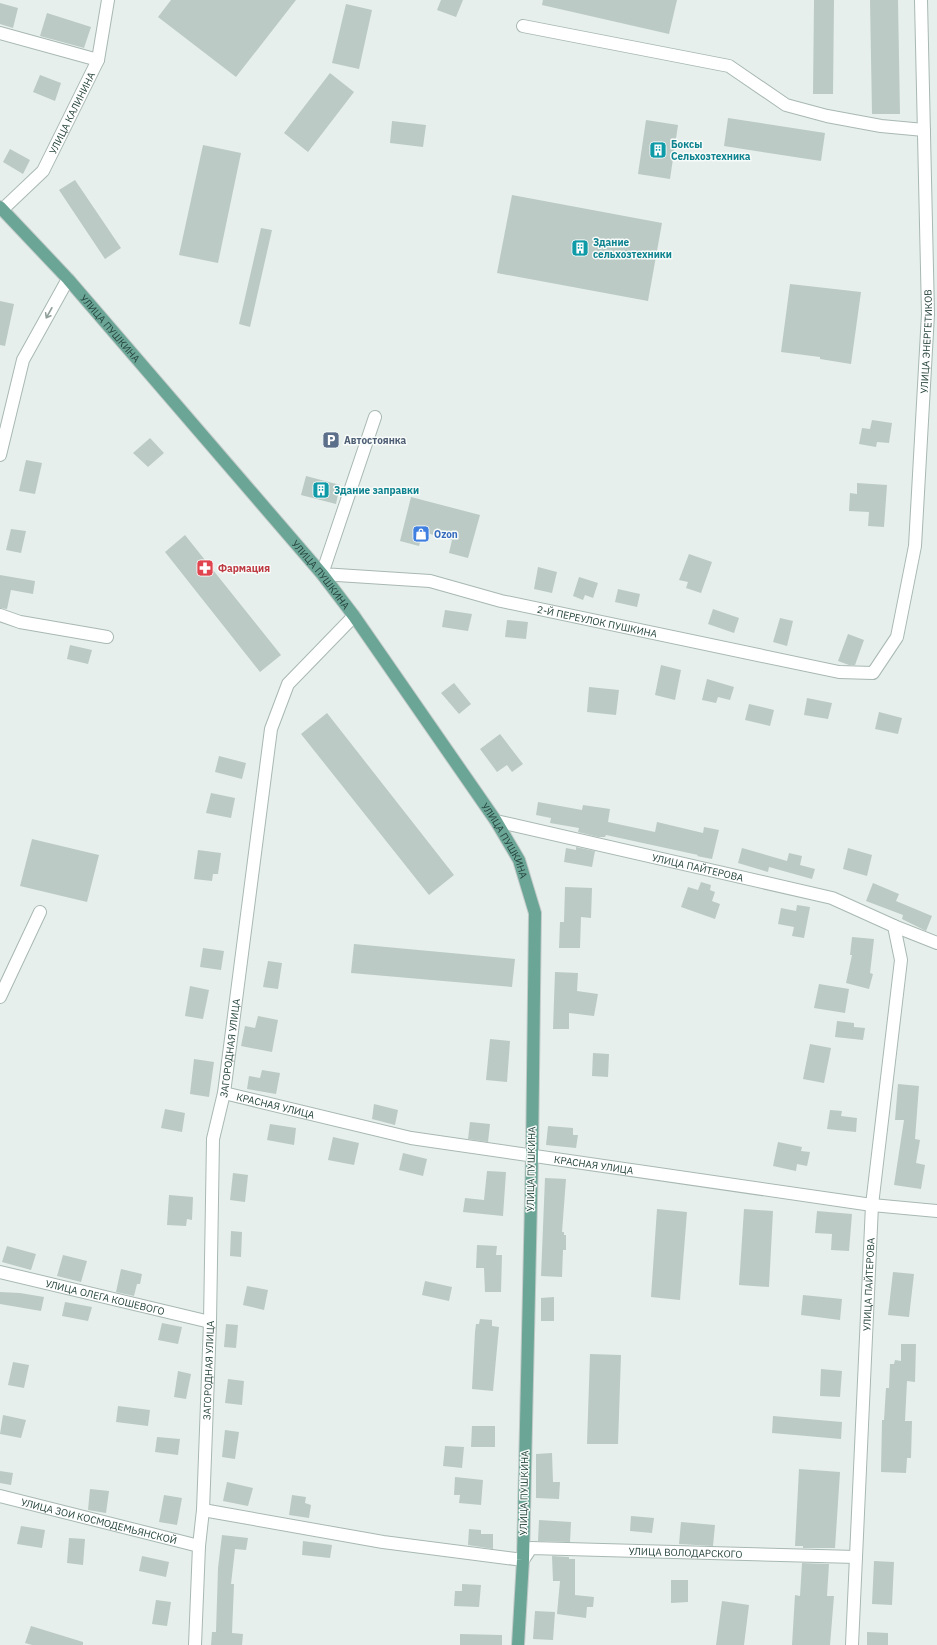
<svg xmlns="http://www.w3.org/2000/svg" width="937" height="1645" font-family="'IBM Plex Sans',sans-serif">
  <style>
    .building { fill: #bbcac4 }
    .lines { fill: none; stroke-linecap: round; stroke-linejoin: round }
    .minor-casing { stroke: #a8b8b2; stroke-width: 14 }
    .major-casing { stroke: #c2cac8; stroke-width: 14 }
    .minor { stroke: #fff; stroke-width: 12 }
    .major { stroke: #6aa596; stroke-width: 12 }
    .oneway { stroke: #92a09c }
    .labels { text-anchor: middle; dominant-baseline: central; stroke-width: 3; stroke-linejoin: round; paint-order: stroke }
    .street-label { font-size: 10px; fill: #24423a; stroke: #f7fbf9 }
    .culture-label { font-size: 10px; font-weight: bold; fill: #0d838f; stroke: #f7fbf9; text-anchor: start }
    .service-label { font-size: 10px; font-weight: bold; fill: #4e5e75; stroke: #f7fbf9; text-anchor: start }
    .shop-label { font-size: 10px; font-weight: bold; fill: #366cbe; stroke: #f7fbf9; text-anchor: start }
    .health-label { font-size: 10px; font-weight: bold; fill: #be3a42; stroke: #f7fbf9; text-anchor: start }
  </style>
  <rect width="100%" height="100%" fill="#e6efeb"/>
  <g class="building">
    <polygon points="171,0 296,0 236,77 158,17"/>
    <polygon points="441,0 463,0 456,17 437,10"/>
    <polygon points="543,0 677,0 669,34 542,5"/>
    <polygon points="814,0 834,0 833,94 813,94"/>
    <polygon points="870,0 898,0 900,114 872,114"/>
    <polygon points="0,3 18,8 13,28 0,24"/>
    <polygon points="346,4 372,10 359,69 332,63"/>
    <polygon points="47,13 91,27 84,48 40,36"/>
    <polygon points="330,73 354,92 308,152 284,133"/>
    <polygon points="40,75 61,83 55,101 33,92"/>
    <polygon points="728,118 825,133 821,161 724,146"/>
    <polygon points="646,120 678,125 670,179 638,174"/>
    <polygon points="392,121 426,125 423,147 390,143"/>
    <polygon points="203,145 241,153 218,263 179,255"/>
    <polygon points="10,149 30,160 23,174 3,162"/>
    <polygon points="75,180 121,248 105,259 59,190"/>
    <polygon points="512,195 662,223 648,301 497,273"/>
    <polygon points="261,228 272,230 250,327 239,324"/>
    <polygon points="790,284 861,292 851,364 820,359 820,357 781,352"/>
    <polygon points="0,301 14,304 5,346 0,345"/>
    <polygon points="872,420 892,423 889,443 877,442 876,447 859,444 862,428 870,429"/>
    <polygon points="150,438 164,453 148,467 133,453"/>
    <polygon points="26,460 42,463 35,494 19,491"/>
    <polygon points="306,476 340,485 336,504 301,495"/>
    <polygon points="857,483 887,485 884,527 868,526 869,512 849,511 850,493 857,494"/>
    <polygon points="411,497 480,515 468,558 449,553 452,540 423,532 419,546 400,541"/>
    <polygon points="11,529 26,531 21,553 6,550"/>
    <polygon points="185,535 281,655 260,672 165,552"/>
    <polygon points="689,554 712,562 701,593 686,588 688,582 679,580"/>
    <polygon points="538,567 557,572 552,593 534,589"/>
    <polygon points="0,575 35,581 33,594 11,590 7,609 0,608"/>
    <polygon points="579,577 598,583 593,598 585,595 583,600 573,596"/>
    <polygon points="618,589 640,594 637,607 615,602"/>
    <polygon points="713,609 739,618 734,633 708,624"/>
    <polygon points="445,610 472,614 468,631 442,627"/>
    <polygon points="780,618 793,621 787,646 773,642"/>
    <polygon points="507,620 528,622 526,639 505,637"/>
    <polygon points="848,634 864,640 855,665 849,665 838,661"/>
    <polygon points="70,645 92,650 88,664 67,659"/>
    <polygon points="661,665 681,670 675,700 655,695"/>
    <polygon points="707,679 734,687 730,700 718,697 716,703 702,700"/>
    <polygon points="454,683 471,704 459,714 441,693"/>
    <polygon points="589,687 619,690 616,715 587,712"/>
    <polygon points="807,698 832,703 828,719 804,715"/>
    <polygon points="749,704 774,710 770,726 745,720"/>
    <polygon points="879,712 902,718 898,734 875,729"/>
    <polygon points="327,713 454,875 429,895 301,734"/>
    <polygon points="500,734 523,764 512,772 507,765 497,772 480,749"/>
    <polygon points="219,756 246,763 242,779 215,772"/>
    <polygon points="211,793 235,798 231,818 206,813"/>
    <polygon points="538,802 582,810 583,805 610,809 608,822 655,832 657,822 703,833 704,827 719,830 712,859 697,856 698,855 606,835 605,837 598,837 578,832 579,828 550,823 551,818 536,815"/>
    <polygon points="32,839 99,855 87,902 20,886"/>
    <polygon points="576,847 595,851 592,867 564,862 566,848 576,850"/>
    <polygon points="742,848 787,861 789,853 802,856 800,865 815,869 812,879 769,867 768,872 738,863"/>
    <polygon points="848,848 872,855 867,876 843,869"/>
    <polygon points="198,850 221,853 218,874 213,874 212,881 194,879"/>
    <polygon points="701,882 711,885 710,890 715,892 712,901 720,904 715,919 681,907 688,887 698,890"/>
    <polygon points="873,883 899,894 896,901 932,916 926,931 902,919 903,915 866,901"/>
    <polygon points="565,887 592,888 591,918 581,917 580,948 559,948 560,922 564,922"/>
    <polygon points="797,905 810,907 804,938 792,936 794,927 778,924 781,908 796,911"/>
    <polygon points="852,937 874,939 870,973 873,974 869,989 846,983 852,955 850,955"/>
    <polygon points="354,944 515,959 512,987 351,973"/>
    <polygon points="203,948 224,951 221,970 200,967"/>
    <polygon points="268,961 282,963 278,989 263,987"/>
    <polygon points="555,972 578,973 577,991 598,994 594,1016 569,1013 569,1029 553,1029"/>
    <polygon points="819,984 849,989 845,1013 814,1008"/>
    <polygon points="190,986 209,990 203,1019 185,1016"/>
    <polygon points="258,1016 278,1020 272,1052 241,1046 245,1026 255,1028"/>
    <polygon points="837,1021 854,1023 854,1027 865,1028 863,1040 835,1037"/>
    <polygon points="490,1039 510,1041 507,1082 486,1080"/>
    <polygon points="810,1044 831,1048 824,1083 803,1079"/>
    <polygon points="593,1053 609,1054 608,1077 592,1076"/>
    <polygon points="194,1059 214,1062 209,1097 190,1094"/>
    <polygon points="262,1070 280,1073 276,1094 247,1089 249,1076 260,1078"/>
    <polygon points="898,1084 919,1086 915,1139 920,1140 916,1163 925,1165 921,1189 894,1185 904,1120 895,1120"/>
    <polygon points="374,1104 398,1110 395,1125 372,1119"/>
    <polygon points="165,1109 185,1113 182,1132 161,1128"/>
    <polygon points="830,1110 842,1111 841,1116 857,1118 856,1132 827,1129"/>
    <polygon points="470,1122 490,1124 488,1142 468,1139"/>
    <polygon points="270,1124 296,1128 294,1145 267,1140"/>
    <polygon points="548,1126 573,1128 573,1135 578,1135 576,1148 546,1145"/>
    <polygon points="333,1137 359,1143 354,1165 328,1160"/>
    <polygon points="778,1142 802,1147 801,1151 810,1152 807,1166 797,1164 796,1171 773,1166"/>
    <polygon points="403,1153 427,1159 423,1176 399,1170"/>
    <polygon points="487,1171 506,1172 503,1216 463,1212 465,1198 484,1200"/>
    <polygon points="233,1173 248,1175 245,1202 230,1200"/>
    <polygon points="545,1178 566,1179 562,1232 564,1232 564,1235 566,1235 566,1250 563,1250 562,1277 541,1276"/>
    <polygon points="169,1195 193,1197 192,1220 187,1219 186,1226 167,1225"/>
    <polygon points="657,1209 687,1212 680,1300 651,1297"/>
    <polygon points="744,1209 773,1211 769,1287 739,1285"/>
    <polygon points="817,1211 852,1214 849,1251 831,1250 832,1234 815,1233"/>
    <polygon points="231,1231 242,1232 241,1257 230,1256"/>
    <polygon points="477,1245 497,1246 496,1255 502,1255 501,1292 485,1292 484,1268 476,1268"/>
    <polygon points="7,1246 36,1254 31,1270 2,1262"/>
    <polygon points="63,1255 87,1261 81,1282 57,1276"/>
    <polygon points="121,1269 142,1274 140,1284 137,1284 134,1296 116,1292"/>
    <polygon points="893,1272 914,1274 909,1317 888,1315"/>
    <polygon points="425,1281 452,1287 449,1301 422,1295"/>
    <polygon points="247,1286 268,1290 264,1310 243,1305"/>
    <polygon points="0,1292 20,1293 44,1297 41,1311 0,1304"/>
    <polygon points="803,1295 842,1299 840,1320 801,1315"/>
    <polygon points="554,1297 554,1321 541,1321 541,1298"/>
    <polygon points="65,1302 92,1307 88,1321 62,1316"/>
    <polygon points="480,1319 492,1320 492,1326 499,1327 493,1391 472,1389 475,1332 476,1324 479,1324"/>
    <polygon points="162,1323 182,1327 178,1344 158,1340"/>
    <polygon points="226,1324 238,1325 236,1348 224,1347"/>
    <polygon points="901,1344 916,1344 915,1382 907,1381 905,1421 912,1421 911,1458 907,1458 906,1473 881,1472 882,1420 884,1420 886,1388 889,1388 890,1364 894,1364 895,1360 901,1361"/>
    <polygon points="590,1354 621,1355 618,1444 587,1444"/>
    <polygon points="13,1362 29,1365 24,1388 8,1385"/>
    <polygon points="821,1369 842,1371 840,1397 820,1396"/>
    <polygon points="178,1371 191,1374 186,1399 174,1397"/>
    <polygon points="228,1379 244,1381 242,1405 225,1403"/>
    <polygon points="118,1406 150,1410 148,1426 116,1422"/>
    <polygon points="3,1415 26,1420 21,1438 0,1434"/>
    <polygon points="773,1416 842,1422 841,1439 772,1433"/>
    <polygon points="472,1426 495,1426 495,1447 471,1447"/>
    <polygon points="225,1430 239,1432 235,1459 222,1457"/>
    <polygon points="157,1437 180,1439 178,1455 155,1452"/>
    <polygon points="445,1446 464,1447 462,1468 443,1466"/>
    <polygon points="552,1453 553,1482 560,1482 559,1499 536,1498 536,1454"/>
    <polygon points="799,1469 840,1472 835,1548 803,1548 803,1546 795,1546"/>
    <polygon points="0,1471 13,1473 11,1485 0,1483"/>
    <polygon points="455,1477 483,1480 481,1505 459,1503 460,1495 454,1495"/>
    <polygon points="227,1482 253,1488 248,1506 223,1501"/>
    <polygon points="90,1489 109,1491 106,1513 88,1510"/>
    <polygon points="164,1495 182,1498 177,1525 159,1522"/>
    <polygon points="292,1495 306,1497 305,1503 311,1505 309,1518 289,1515"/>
    <polygon points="631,1516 654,1518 652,1533 630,1531"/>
    <polygon points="539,1520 571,1522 570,1542 538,1541"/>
    <polygon points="681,1522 715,1525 713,1546 679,1544"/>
    <polygon points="21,1526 45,1530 42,1548 17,1544"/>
    <polygon points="469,1529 481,1530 481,1534 493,1534 493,1549 468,1545"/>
    <polygon points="222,1535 248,1538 246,1550 235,1549 231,1584 234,1584 232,1633 243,1634 242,1645 211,1645 212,1632 216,1632 218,1568"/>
    <polygon points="69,1538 85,1539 83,1565 67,1563"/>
    <polygon points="303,1541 332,1545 330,1558 302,1555"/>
    <polygon points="142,1556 169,1562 166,1577 139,1571"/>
    <polygon points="552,1556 569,1557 569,1559 575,1559 575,1595 594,1597 593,1607 587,1607 586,1618 557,1614 560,1581 553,1581"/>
    <polygon points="874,1561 894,1562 892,1605 872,1604"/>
    <polygon points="802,1563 829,1564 827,1596 834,1596 830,1645 792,1645 795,1595 800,1596"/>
    <polygon points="671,1580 688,1580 688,1602 671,1603"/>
    <polygon points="462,1584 481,1585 479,1607 454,1606 455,1591 462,1591"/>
    <polygon points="156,1600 171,1602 167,1626 152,1624"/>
    <polygon points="722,1601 749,1605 744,1645 716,1645"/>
    <polygon points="535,1611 555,1612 553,1640 533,1639"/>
    <polygon points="31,1626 83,1642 83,1645 32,1645 25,1643"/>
    <polygon points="867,1632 888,1633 888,1645 867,1645"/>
    <polygon points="460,1634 502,1635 502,1645 460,1645"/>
  </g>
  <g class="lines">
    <g class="minor-casing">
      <g id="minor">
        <polyline points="523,26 729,66 786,105 827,116 881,126 924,130"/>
        <polyline points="0,33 98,60"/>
        <path id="s1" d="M3,209L43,171L98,60L108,0"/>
        <path id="s2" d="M375,417L322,574L430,581L501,601L839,672L873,673L897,637L915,546L928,314L921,0"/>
        <polyline points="0,455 23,360 68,279"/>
        <polyline points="0,615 20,622 107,637"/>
        <path id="s3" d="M496,821L832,898L894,926L937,943"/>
        <polyline points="0,997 40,912"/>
        <path id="s4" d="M224,1093L411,1138L872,1205L937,1211"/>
        <path id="s5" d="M0,1272L210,1322"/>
        <path id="s6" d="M0,1496L199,1546"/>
        <path id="s7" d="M203,1510L383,1542L523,1560L531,1548L856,1557"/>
        <path id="s8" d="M195,1645L199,1546L203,1510L210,1322L213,1139L224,1093L271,729L288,684L354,616"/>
        <path id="s9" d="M852,1645L872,1205L901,960L894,926"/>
      </g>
    </g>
    <g class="major-casing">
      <g id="major">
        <path id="s10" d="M0,207L68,279L322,574L354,616L496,821L519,860L535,913L532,1155L523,1560L518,1645"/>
      </g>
    </g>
    <use href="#minor" class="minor"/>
    <use href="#major" class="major"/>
  </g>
  <defs><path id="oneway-shaft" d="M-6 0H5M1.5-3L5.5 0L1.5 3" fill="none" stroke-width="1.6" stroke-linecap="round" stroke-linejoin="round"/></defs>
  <use class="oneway" href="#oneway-shaft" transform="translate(49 313) rotate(119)"/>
  <defs>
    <g id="building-square" transform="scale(0.9)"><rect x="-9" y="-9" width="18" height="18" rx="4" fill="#0f9aa8" stroke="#f7fbf9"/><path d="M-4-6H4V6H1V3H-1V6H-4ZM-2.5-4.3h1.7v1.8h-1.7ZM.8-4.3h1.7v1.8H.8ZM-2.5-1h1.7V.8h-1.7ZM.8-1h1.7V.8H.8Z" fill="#fff"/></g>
    <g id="parking-square" transform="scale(0.9)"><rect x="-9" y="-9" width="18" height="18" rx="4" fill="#5c6f8a" stroke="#f7fbf9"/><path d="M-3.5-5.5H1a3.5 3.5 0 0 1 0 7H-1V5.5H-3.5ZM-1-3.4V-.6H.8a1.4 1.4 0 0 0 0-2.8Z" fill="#fff"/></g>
    <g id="shop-square" transform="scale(0.9)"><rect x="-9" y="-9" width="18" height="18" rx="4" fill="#3f7fe0" stroke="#f7fbf9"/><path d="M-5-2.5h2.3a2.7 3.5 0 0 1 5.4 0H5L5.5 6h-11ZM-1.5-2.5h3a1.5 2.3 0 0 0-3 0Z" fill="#fff"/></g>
    <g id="pharmacy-square" transform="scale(0.9)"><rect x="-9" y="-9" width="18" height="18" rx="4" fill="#e0444e" stroke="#f7fbf9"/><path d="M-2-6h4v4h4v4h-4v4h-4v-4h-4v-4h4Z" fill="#fff"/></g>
  </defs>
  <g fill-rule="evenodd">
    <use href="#building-square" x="658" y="150"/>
    <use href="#building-square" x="580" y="248"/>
    <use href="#parking-square" x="331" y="440"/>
    <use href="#building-square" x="321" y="490"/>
    <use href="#shop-square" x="421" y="534"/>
    <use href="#pharmacy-square" x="205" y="568"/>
  </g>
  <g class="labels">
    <g class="street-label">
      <text stroke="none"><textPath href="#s1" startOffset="120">УЛИЦА КАЛИНИНА</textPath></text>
      <text stroke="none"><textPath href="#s10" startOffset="164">УЛИЦА ПУШКИНА</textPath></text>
      <text stroke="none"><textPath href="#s2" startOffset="1068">УЛИЦА ЭНЕРГЕТИКОВ</textPath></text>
      <text stroke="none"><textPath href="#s10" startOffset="488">УЛИЦА ПУШКИНА</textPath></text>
      <text stroke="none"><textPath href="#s2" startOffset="446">2-Й ПЕРЕУЛОК ПУШКИНА</textPath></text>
      <text stroke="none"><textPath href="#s10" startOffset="812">УЛИЦА ПУШКИНА</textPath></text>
      <text stroke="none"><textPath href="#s3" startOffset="207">УЛИЦА ПАЙТЕРОВА</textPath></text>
      <text stroke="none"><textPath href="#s8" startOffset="599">ЗАГОРОДНАЯ УЛИЦА</textPath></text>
      <text stroke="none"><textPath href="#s4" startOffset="53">КРАСНАЯ УЛИЦА</textPath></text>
      <text stroke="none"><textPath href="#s4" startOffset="377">КРАСНАЯ УЛИЦА</textPath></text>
      <text transform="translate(531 1169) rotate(-89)">УЛИЦА ПУШКИНА</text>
      <text stroke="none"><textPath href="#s9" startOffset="361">УЛИЦА ПАЙТЕРОВА</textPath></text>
      <text stroke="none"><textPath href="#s5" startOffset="108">УЛИЦА ОЛЕГА КОШЕВОГО</textPath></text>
      <text stroke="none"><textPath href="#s8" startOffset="275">ЗАГОРОДНАЯ УЛИЦА</textPath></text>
      <text transform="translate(524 1493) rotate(-89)">УЛИЦА ПУШКИНА</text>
      <text stroke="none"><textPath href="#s6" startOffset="102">УЛИЦА ЗОИ КОСМОДЕМЬЯНСКОЙ</textPath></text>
      <text stroke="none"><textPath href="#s7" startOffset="493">УЛИЦА ВОЛОДАРСКОГО</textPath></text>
    </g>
    <g class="culture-label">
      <text x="671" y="144">Боксы<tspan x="671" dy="12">Сельхозтехника</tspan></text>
      <text x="593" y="242">Здание<tspan x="593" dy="12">сельхозтехники</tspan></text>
      <text x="334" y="490">Здание заправки</text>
    </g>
    <g class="service-label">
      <text x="344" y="440">Автостоянка</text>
    </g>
    <g class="shop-label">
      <text x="434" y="534">Ozon</text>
    </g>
    <g class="health-label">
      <text x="218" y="568">Фармация</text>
    </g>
  </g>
</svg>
